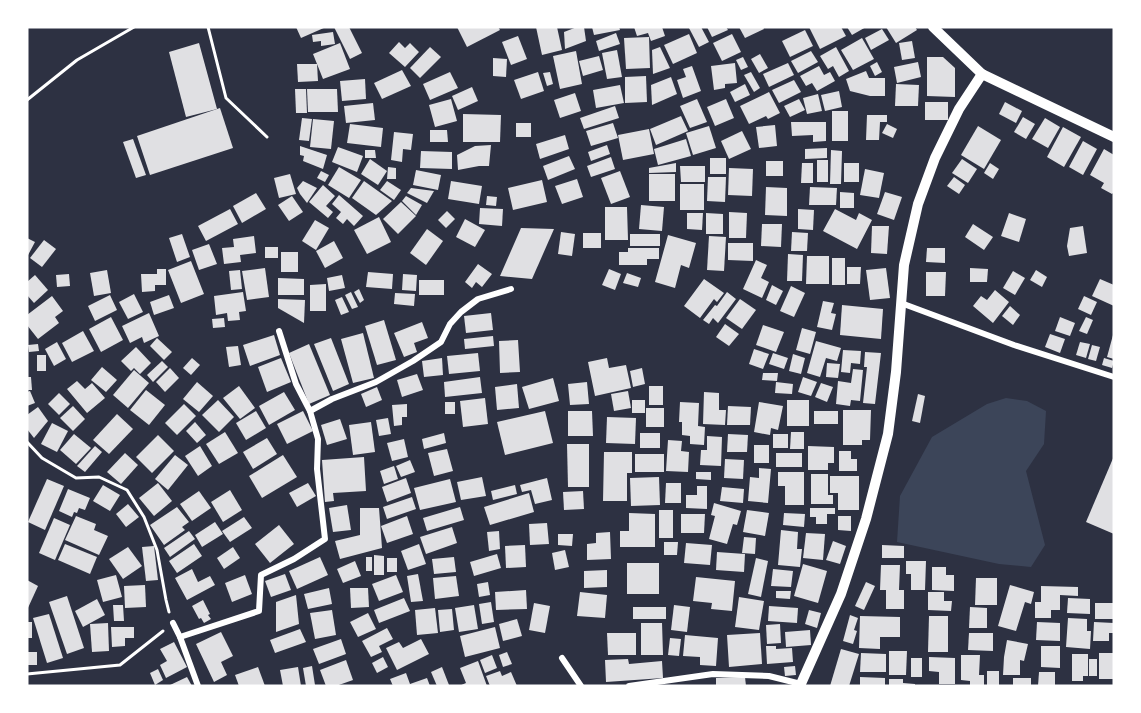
<svg xmlns="http://www.w3.org/2000/svg" width="1141" height="713" font-family="'Open Sans',sans-serif">
  <style>
    .green { fill: #3c4559 }
    .building { fill: #e0e0e3 }
    .lines { fill: none; stroke-linecap: round; stroke-linejoin: round }
    .path { stroke: #fff; stroke-width: 3 }
    .minor { stroke: #fff; stroke-width: 6 }
    .tertiary { stroke: #fff; stroke-width: 10 }
  </style>
  <rect width="100%" height="100%" fill="#2d3142"/>
  <polygon class="green" points="1006,398 1027,401 1046,411 1044,444 1026,471 1045,545 1031,567 999,564 897,542 900,496 932,437 987,404"/>
  <g class="building">
    <polygon points="296,27 326,27 301,38"/>
    <polygon points="334,27 349,27 362,53 350,59"/>
    <polygon points="457,27 498,27 500,30 467,47"/>
    <polygon points="536,27 557,27 562,50 542,55"/>
    <polygon points="577,27 584,27 586,41 565,49 564,32"/>
    <polygon points="592,27 619,27 620,30 594,35"/>
    <polygon points="634,27 662,27 665,36 651,41 648,33 637,36"/>
    <polygon points="691,27 701,27 709,42 699,47 689,28"/>
    <polygon points="707,27 726,27 728,30 712,37"/>
    <polygon points="739,27 763,27 764,29 745,38"/>
    <polygon points="809,27 841,27 846,36 820,49"/>
    <polygon points="847,27 866,27 852,35"/>
    <polygon points="886,27 915,27 917,30 896,43"/>
    <polygon points="882,29 889,40 871,50 865,38"/>
    <polygon points="805,30 813,46 790,57 782,41"/>
    <polygon points="333,32 335,44 321,46 321,41 313,42 312,35"/>
    <polygon points="616,33 620,44 599,51 596,41"/>
    <polygon points="689,34 697,53 673,64 664,45"/>
    <polygon points="732,34 741,52 722,61 713,43"/>
    <polygon points="518,36 527,59 511,65 502,42"/>
    <polygon points="649,37 650,68 626,69 624,38"/>
    <polygon points="862,38 874,59 853,70 841,50"/>
    <polygon points="912,41 915,58 902,60 899,43"/>
    <polygon points="399,42 405,48 410,43 419,52 405,67 389,53"/>
    <polygon points="199,43 217,109 186,117 169,52"/>
    <polygon points="340,43 350,69 323,79 313,54"/>
    <polygon points="430,47 441,57 420,78 410,68"/>
    <polygon points="660,47 670,68 653,74 652,50"/>
    <polygon points="836,47 849,71 839,77 833,66 828,69 820,56"/>
    <polygon points="617,50 622,77 607,79 602,53"/>
    <polygon points="576,51 582,84 560,89 553,56"/>
    <polygon points="811,51 818,62 798,73 791,61"/>
    <polygon points="760,54 768,68 759,73 751,59"/>
    <polygon points="599,56 603,70 583,76 579,61"/>
    <polygon points="743,57 748,67 741,70 736,60"/>
    <polygon points="927,57 943,57 955,68 955,97 927,96"/>
    <polygon points="493,58 507,59 506,77 493,76"/>
    <polygon points="877,62 882,72 875,76 870,66"/>
    <polygon points="918,62 921,77 897,83 894,67"/>
    <polygon points="735,63 737,83 725,84 725,88 714,90 711,66"/>
    <polygon points="788,63 794,75 769,87 763,74"/>
    <polygon points="297,64 317,64 318,81 298,82"/>
    <polygon points="692,66 701,91 683,98 677,80 686,77 683,69"/>
    <polygon points="819,66 824,75 830,72 835,81 817,91 812,83 806,86 800,76"/>
    <polygon points="402,70 411,86 382,99 374,83"/>
    <polygon points="866,71 869,78 885,78 885,96 870,96 850,91 846,79"/>
    <polygon points="450,72 458,88 430,100 423,84"/>
    <polygon points="538,72 544,91 521,99 514,80"/>
    <polygon points="550,72 553,84 547,86 543,73"/>
    <polygon points="751,72 760,88 754,92 744,75"/>
    <polygon points="646,76 647,102 625,103 625,77"/>
    <polygon points="671,77 677,94 652,105 651,85"/>
    <polygon points="365,79 366,99 342,101 340,81"/>
    <polygon points="794,80 801,92 779,103 772,90"/>
    <polygon points="745,84 750,95 735,102 730,92"/>
    <polygon points="896,84 919,85 918,106 895,106"/>
    <polygon points="620,85 624,103 596,108 593,90"/>
    <polygon points="472,87 478,101 458,110 452,96"/>
    <polygon points="295,89 306,89 307,113 296,113"/>
    <polygon points="307,89 337,89 338,112 308,112"/>
    <polygon points="839,91 842,107 825,111 821,95"/>
    <polygon points="769,92 780,113 768,119 766,116 749,124 740,106"/>
    <polygon points="575,93 581,111 560,118 554,100"/>
    <polygon points="818,94 822,111 807,114 803,98"/>
    <polygon points="451,99 457,121 435,127 429,105"/>
    <polygon points="697,99 707,122 690,128 680,106"/>
    <polygon points="726,99 734,118 715,126 707,107"/>
    <polygon points="799,99 805,110 790,117 784,106"/>
    <rect x="925" y="102" width="23" height="18"/>
    <polygon points="1005,102 1022,111 1016,123 999,114"/>
    <polygon points="373,103 375,120 346,123 344,106"/>
    <polygon points="615,106 619,118 584,129 580,118"/>
    <polygon points="220,108 233,148 150,175 137,136"/>
    <rect x="832" y="111" width="16" height="30"/>
    <polygon points="463,114 501,115 500,142 463,142"/>
    <polygon points="867,115 887,115 887,122 880,122 879,140 866,140"/>
    <polygon points="681,116 688,131 656,145 650,129"/>
    <polygon points="1023,117 1035,124 1026,139 1014,132"/>
    <polygon points="302,118 312,119 309,141 299,140"/>
    <polygon points="1045,118 1060,127 1048,148 1032,139"/>
    <polygon points="313,119 334,121 331,149 310,147"/>
    <polygon points="791,122 826,122 826,141 813,142 813,135 792,136"/>
    <rect x="516" y="123" width="15" height="14"/>
    <polygon points="613,123 618,138 591,146 586,131"/>
    <polygon points="350,124 383,128 381,147 347,143"/>
    <polygon points="887,124 897,129 893,138 882,133"/>
    <polygon points="775,125 777,146 759,148 756,127"/>
    <polygon points="709,126 716,148 693,155 686,133"/>
    <polygon points="978,126 1001,140 984,169 961,155"/>
    <polygon points="1063,127 1081,137 1064,167 1047,157"/>
    <polygon points="649,129 654,154 623,160 618,135"/>
    <polygon points="430,130 447,130 448,142 430,142"/>
    <polygon points="742,131 751,149 729,159 721,141"/>
    <polygon points="394,132 413,134 411,150 403,149 402,162 391,160"/>
    <polygon points="565,135 569,149 540,159 536,144"/>
    <polygon points="133,139 146,175 136,178 123,142"/>
    <polygon points="686,139 691,156 658,165 654,149"/>
    <polygon points="1083,141 1097,149 1083,175 1069,167"/>
    <polygon points="491,145 489,166 479,166 458,170 457,155 475,146"/>
    <polygon points="607,145 610,154 591,161 588,152"/>
    <polygon points="300,146 327,155 323,169 303,161 304,156 300,155"/>
    <polygon points="338,147 363,156 357,172 332,162"/>
    <polygon points="827,148 827,158 805,159 805,149"/>
    <polygon points="1104,149 1114,155 1114,192 1112,194 1101,188 1104,183 1090,175"/>
    <polygon points="365,150 375,150 376,158 365,158"/>
    <polygon points="831,150 842,151 841,184 830,184"/>
    <polygon points="421,151 452,152 452,169 420,168"/>
    <polygon points="569,156 575,169 548,180 543,166"/>
    <polygon points="611,157 615,169 591,177 587,166"/>
    <rect x="710" y="158" width="16" height="16"/>
    <polygon points="370,159 387,171 378,185 361,174"/>
    <polygon points="962,159 977,169 968,183 952,173"/>
    <rect x="817" y="160" width="11" height="22"/>
    <rect x="766" y="161" width="17" height="15"/>
    <polygon points="676,163 676,172 649,173 649,168"/>
    <polygon points="802,163 813,163 813,183 801,183"/>
    <rect x="844" y="163" width="15" height="19"/>
    <polygon points="990,163 999,169 993,179 984,173"/>
    <polygon points="680,166 705,166 705,182 681,182"/>
    <polygon points="339,167 361,180 349,198 328,185"/>
    <polygon points="388,167 396,168 396,179 387,179"/>
    <polygon points="729,168 753,169 752,196 728,195"/>
    <polygon points="865,169 884,173 879,198 860,195"/>
    <polygon points="416,170 441,175 438,190 413,185"/>
    <polygon points="321,171 329,175 325,182 317,178"/>
    <polygon points="620,171 630,197 611,204 601,178"/>
    <polygon points="290,174 296,194 279,198 274,178"/>
    <rect x="649" y="174" width="26" height="27"/>
    <polygon points="708,177 726,177 725,202 707,201"/>
    <polygon points="954,177 965,185 959,194 947,186"/>
    <polygon points="577,179 583,197 562,204 555,186"/>
    <polygon points="542,180 547,202 513,210 508,188"/>
    <polygon points="303,181 317,188 307,203 300,194 297,188"/>
    <polygon points="364,181 392,201 376,215 352,198"/>
    <polygon points="387,181 401,190 394,200 380,190"/>
    <polygon points="451,181 482,186 479,204 448,199"/>
    <rect x="680" y="184" width="24" height="26"/>
    <polygon points="323,185 335,196 326,206 333,212 328,218 309,202"/>
    <polygon points="766,187 787,188 787,216 765,215"/>
    <polygon points="810,187 837,188 836,205 809,205"/>
    <polygon points="411,188 434,191 427,203 407,193"/>
    <polygon points="840,192 854,193 854,208 840,208"/>
    <polygon points="885,192 902,197 894,220 877,214"/>
    <polygon points="256,193 266,209 242,223 233,206"/>
    <polygon points="339,195 363,216 354,226 347,219 343,224 336,218 341,212 332,204"/>
    <polygon points="292,196 303,212 289,221 278,205"/>
    <polygon points="406,196 422,205 416,215 402,201"/>
    <polygon points="487,196 497,197 496,206 486,205"/>
    <polygon points="401,202 416,216 398,234 383,219"/>
    <polygon points="641,205 664,207 662,231 639,229"/>
    <polygon points="605,207 627,207 628,240 605,240"/>
    <polygon points="480,208 503,209 502,226 479,224"/>
    <polygon points="230,209 238,224 206,241 198,226"/>
    <polygon points="798,209 814,210 813,230 798,229"/>
    <polygon points="835,209 856,220 859,213 872,220 857,249 823,231"/>
    <polygon points="447,211 455,219 446,228 438,220"/>
    <polygon points="729,212 747,213 746,238 729,238"/>
    <polygon points="687,213 703,213 702,230 687,229"/>
    <polygon points="706,213 723,214 723,234 706,234"/>
    <polygon points="1009,213 1026,219 1019,242 1001,236"/>
    <polygon points="379,217 391,242 367,254 354,230"/>
    <polygon points="465,219 485,230 475,247 456,237"/>
    <polygon points="315,220 329,228 316,250 302,241"/>
    <polygon points="762,224 782,224 781,247 761,246"/>
    <polygon points="973,224 993,237 984,250 965,237"/>
    <polygon points="872,226 889,226 887,254 871,253"/>
    <polygon points="1083,226 1087,253 1069,256 1067,246 1070,228"/>
    <polygon points="521,228 554,229 532,279 500,276"/>
    <polygon points="427,229 443,241 426,265 410,253"/>
    <polygon points="561,232 575,234 572,256 558,254"/>
    <polygon points="792,232 808,233 807,251 791,251"/>
    <rect x="583" y="233" width="18" height="15"/>
    <polygon points="182,234 190,257 177,262 169,238"/>
    <rect x="630" y="234" width="30" height="12"/>
    <polygon points="668,235 696,243 689,268 681,265 675,288 655,282"/>
    <polygon points="254,236 256,253 240,255 241,262 224,264 222,248 234,247 233,239"/>
    <polygon points="709,236 726,237 724,271 707,270"/>
    <polygon points="27,238 35,242 27,257"/>
    <polygon points="44,240 56,249 42,267 30,258"/>
    <polygon points="334,241 343,258 325,268 316,251"/>
    <polygon points="728,243 753,243 753,261 728,260"/>
    <polygon points="209,244 217,264 199,270 192,250"/>
    <rect x="265" y="247" width="13" height="11"/>
    <polygon points="628,248 659,248 659,259 647,259 647,265 619,265 619,252 628,252"/>
    <polygon points="927,248 945,248 945,263 926,262"/>
    <rect x="281" y="252" width="17" height="20"/>
    <polygon points="788,254 803,255 802,281 787,281"/>
    <polygon points="807,256 829,256 829,284 806,284"/>
    <rect x="832" y="258" width="13" height="27"/>
    <polygon points="756,260 767,265 761,278 769,282 762,298 743,289"/>
    <polygon points="191,261 204,294 181,303 168,270"/>
    <polygon points="478,264 492,274 482,287 476,282 472,288 465,282"/>
    <polygon points="847,267 861,267 860,284 847,284"/>
    <polygon points="265,268 269,297 247,300 242,271"/>
    <polygon points="886,268 890,298 870,300 866,270"/>
    <polygon points="970,268 988,269 987,282 970,282"/>
    <polygon points="157,269 166,269 166,285 155,285 155,291 142,292 141,274 157,274"/>
    <polygon points="609,269 621,274 615,290 602,285"/>
    <polygon points="107,270 111,293 94,296 90,273"/>
    <polygon points="240,270 242,289 231,290 229,271"/>
    <polygon points="1036,270 1047,277 1042,287 1030,280"/>
    <polygon points="1013,271 1025,278 1015,295 1003,288"/>
    <polygon points="368,272 393,274 392,289 366,287"/>
    <polygon points="926,272 946,272 945,296 926,296"/>
    <polygon points="627,273 641,278 638,287 623,283"/>
    <polygon points="69,274 70,286 57,287 56,275"/>
    <polygon points="403,274 417,275 416,291 402,290"/>
    <polygon points="35,275 48,290 34,303 27,295 27,282"/>
    <polygon points="342,275 345,288 329,291 327,278"/>
    <polygon points="278,278 304,279 304,295 278,295"/>
    <polygon points="704,279 724,293 717,302 714,299 700,318 684,306"/>
    <polygon points="1100,279 1114,285 1114,306 1092,296"/>
    <rect x="419" y="280" width="25" height="15"/>
    <polygon points="326,284 326,311 310,311 310,285"/>
    <polygon points="772,285 783,291 776,305 766,300"/>
    <polygon points="791,286 805,293 794,317 780,311"/>
    <polygon points="359,289 364,300 360,303 354,292"/>
    <polygon points="995,290 1009,302 993,323 973,306 981,296 987,300"/>
    <polygon points="243,292 246,311 239,312 240,320 228,321 227,313 216,315 214,296"/>
    <polygon points="351,292 358,307 352,309 345,295"/>
    <polygon points="727,292 736,299 718,323 713,318 709,324 703,320 715,305 717,306"/>
    <polygon points="395,293 415,294 414,306 394,304"/>
    <polygon points="134,294 143,312 128,319 119,302"/>
    <polygon points="110,295 117,310 95,321 88,306"/>
    <polygon points="169,295 174,308 154,315 150,302"/>
    <polygon points="52,296 63,311 55,317 59,323 38,339 27,325 27,315"/>
    <polygon points="1084,296 1097,302 1091,315 1078,309"/>
    <polygon points="342,297 349,312 341,315 335,300"/>
    <polygon points="278,299 305,300 304,323 278,308"/>
    <polygon points="740,299 756,310 742,329 726,318"/>
    <polygon points="823,301 834,303 831,313 836,314 832,330 817,327"/>
    <polygon points="842,305 883,309 881,339 840,335"/>
    <polygon points="1010,306 1020,315 1013,325 1002,316"/>
    <polygon points="149,313 159,336 144,343 142,337 130,343 122,326"/>
    <polygon points="491,313 493,330 466,333 464,316"/>
    <polygon points="111,317 123,340 101,352 89,329"/>
    <polygon points="1060,317 1075,323 1070,336 1055,331"/>
    <polygon points="1086,317 1093,320 1087,334 1079,331"/>
    <polygon points="224,318 225,327 213,328 212,319"/>
    <polygon points="384,320 396,360 377,365 365,326"/>
    <polygon points="422,322 428,338 414,343 417,352 404,357 394,333"/>
    <polygon points="725,324 739,334 729,346 716,337"/>
    <polygon points="763,325 784,332 776,352 756,345"/>
    <polygon points="802,328 816,332 810,354 796,350"/>
    <polygon points="83,331 94,351 72,362 62,343"/>
    <polygon points="363,333 374,378 353,383 341,339"/>
    <polygon points="1050,334 1065,339 1060,353 1045,347"/>
    <polygon points="274,335 280,355 250,366 243,345"/>
    <polygon points="1113,335 1114,335 1114,359 1107,357"/>
    <polygon points="493,336 494,346 465,349 464,339"/>
    <polygon points="157,338 172,352 164,360 150,346"/>
    <polygon points="331,338 349,384 333,391 314,344"/>
    <polygon points="518,340 520,372 500,373 499,341"/>
    <polygon points="816,341 841,348 837,361 826,358 820,377 807,373"/>
    <polygon points="57,342 66,359 54,366 45,349"/>
    <polygon points="1080,342 1090,344 1086,358 1076,355"/>
    <polygon points="38,344 39,351 29,352 28,345"/>
    <polygon points="309,344 330,395 309,404 289,353"/>
    <polygon points="1092,345 1100,347 1096,361 1088,359"/>
    <polygon points="238,346 241,365 229,367 226,347"/>
    <polygon points="136,347 151,363 140,374 134,368 131,371 121,361"/>
    <polygon points="754,349 769,354 763,369 749,364"/>
    <polygon points="843,350 861,351 860,364 851,363 850,373 841,372"/>
    <polygon points="865,352 881,353 875,404 863,403 867,367 864,367"/>
    <polygon points="478,353 480,371 449,374 447,356"/>
    <polygon points="773,353 788,358 784,369 769,364"/>
    <polygon points="793,354 805,358 801,374 789,371"/>
    <rect x="37" y="355" width="9" height="16"/>
    <polygon points="192,358 200,365 191,375 183,368"/>
    <polygon points="281,358 291,382 267,392 258,367"/>
    <polygon points="442,358 443,375 424,377 422,361"/>
    <polygon points="607,358 609,368 626,365 631,388 595,396 588,362"/>
    <polygon points="1104,358 1114,361 1112,368 1102,365"/>
    <polygon points="162,361 168,367 153,382 147,375"/>
    <polygon points="827,363 840,364 838,378 826,377"/>
    <polygon points="102,367 117,380 106,392 91,380"/>
    <polygon points="170,368 179,378 165,392 156,382"/>
    <polygon points="642,368 645,384 633,387 630,371"/>
    <polygon points="853,369 863,370 860,401 851,400 850,406 836,404 838,381 851,383"/>
    <polygon points="134,370 149,383 128,408 113,395"/>
    <polygon points="763,373 778,373 777,381 762,380"/>
    <polygon points="417,374 423,390 402,397 397,380"/>
    <polygon points="27,377 31,377 32,390 27,390"/>
    <polygon points="480,377 482,393 445,397 444,382"/>
    <polygon points="803,377 817,382 811,396 798,392"/>
    <polygon points="553,378 559,401 529,409 522,387"/>
    <polygon points="77,381 85,389 92,383 105,398 87,413 67,389"/>
    <polygon points="197,382 213,396 199,412 183,399"/>
    <polygon points="587,382 589,404 570,405 568,384"/>
    <polygon points="776,382 793,384 792,394 775,393"/>
    <polygon points="821,383 833,387 827,402 815,397"/>
    <polygon points="517,384 519,408 497,410 495,387"/>
    <polygon points="239,386 255,408 240,419 223,398"/>
    <rect x="649" y="386" width="14" height="19"/>
    <polygon points="377,387 382,400 366,407 361,394"/>
    <polygon points="146,390 165,405 149,425 130,410"/>
    <polygon points="30,391 35,403 27,406 27,392"/>
    <polygon points="628,391 631,408 614,411 611,394"/>
    <polygon points="284,392 295,410 269,425 259,406"/>
    <polygon points="704,392 719,393 719,410 726,410 725,425 703,424"/>
    <polygon points="59,393 70,404 59,415 48,404"/>
    <polygon points="918,394 925,396 920,423 912,421"/>
    <polygon points="485,398 488,424 463,427 460,401"/>
    <polygon points="218,400 234,417 219,432 202,415"/>
    <rect x="632" y="400" width="13" height="13"/>
    <rect x="787" y="400" width="22" height="26"/>
    <rect x="445" y="402" width="10" height="12"/>
    <polygon points="680,402 699,403 698,426 705,427 704,445 690,444 690,436 682,435 682,422 679,422"/>
    <polygon points="759,402 783,406 778,430 771,428 770,435 754,432"/>
    <polygon points="184,404 196,416 177,435 165,423"/>
    <polygon points="407,404 407,417 402,417 402,425 394,426 392,405"/>
    <polygon points="73,406 85,419 73,431 60,418"/>
    <polygon points="728,406 751,407 750,425 727,425"/>
    <polygon points="38,407 48,421 34,438 27,429 27,415"/>
    <rect x="646" y="408" width="18" height="19"/>
    <polygon points="843,410 871,410 870,440 862,440 862,445 843,445"/>
    <polygon points="256,411 266,428 246,440 236,423"/>
    <polygon points="303,411 313,431 287,444 277,424"/>
    <polygon points="545,411 553,443 505,455 497,422"/>
    <polygon points="568,411 592,411 593,436 568,436"/>
    <rect x="814" y="411" width="24" height="13"/>
    <polygon points="117,414 133,429 109,454 93,440"/>
    <polygon points="607,417 636,418 635,444 606,443"/>
    <polygon points="388,418 391,434 379,436 376,420"/>
    <polygon points="340,419 347,439 327,445 321,425"/>
    <polygon points="195,422 206,435 197,443 186,431"/>
    <polygon points="371,422 375,452 353,455 349,425"/>
    <polygon points="52,423 68,431 57,452 41,444"/>
    <polygon points="225,432 238,453 219,464 206,444"/>
    <polygon points="791,432 804,432 804,449 790,449"/>
    <polygon points="444,433 446,443 424,449 422,439"/>
    <rect x="640" y="433" width="20" height="15"/>
    <polygon points="74,434 91,448 76,464 60,450"/>
    <polygon points="728,434 748,435 747,452 727,452"/>
    <rect x="773" y="434" width="15" height="14"/>
    <polygon points="158,435 174,451 152,473 136,457"/>
    <polygon points="707,436 722,437 721,466 700,465 701,450 707,450"/>
    <polygon points="267,438 277,454 253,469 243,452"/>
    <polygon points="404,439 408,457 392,461 387,443"/>
    <polygon points="668,440 682,441 681,451 689,452 688,472 666,471"/>
    <polygon points="567,444 589,444 589,487 568,487"/>
    <rect x="754" y="445" width="15" height="18"/>
    <polygon points="95,446 102,452 85,472 77,466"/>
    <polygon points="200,446 212,466 198,476 185,456"/>
    <polygon points="808,446 834,447 834,463 828,463 828,470 808,470"/>
    <polygon points="447,449 453,471 434,476 428,453"/>
    <polygon points="839,451 851,451 851,459 857,459 857,471 839,471"/>
    <polygon points="604,452 632,452 632,473 627,473 627,501 603,501"/>
    <polygon points="125,453 138,465 121,484 107,472"/>
    <rect x="776" y="453" width="26" height="14"/>
    <rect x="635" y="454" width="29" height="18"/>
    <polygon points="175,455 188,465 168,490 155,479"/>
    <polygon points="283,455 297,477 262,498 249,476"/>
    <polygon points="1114,456 1114,534 1086,522"/>
    <polygon points="364,457 366,491 333,493 334,501 325,502 322,460"/>
    <polygon points="725,459 744,460 743,479 724,478"/>
    <polygon points="410,460 415,472 401,477 396,466"/>
    <polygon points="394,466 398,479 384,484 380,471"/>
    <polygon points="759,468 771,469 768,503 748,501 750,477 759,478"/>
    <polygon points="696,472 711,472 711,480 696,479"/>
    <polygon points="778,472 804,472 804,505 785,505 785,486 778,486"/>
    <polygon points="811,474 828,474 828,495 833,495 833,504 811,504"/>
    <polygon points="830,476 859,476 859,510 838,510 838,493 830,493"/>
    <polygon points="482,477 486,496 461,500 457,482"/>
    <polygon points="659,477 660,505 631,506 630,478"/>
    <polygon points="406,478 411,493 387,502 382,487"/>
    <polygon points="547,478 552,500 535,504 531,490 522,492 520,485"/>
    <polygon points="47,479 64,486 45,530 28,522"/>
    <polygon points="450,479 456,502 420,510 414,488"/>
    <polygon points="158,483 172,501 154,516 139,498"/>
    <polygon points="308,483 316,496 297,507 289,493"/>
    <polygon points="666,483 681,483 681,503 665,503"/>
    <polygon points="103,485 120,495 110,511 93,501"/>
    <polygon points="515,485 517,494 493,500 491,491"/>
    <polygon points="697,486 707,486 707,509 686,508 686,495 697,495"/>
    <polygon points="722,487 744,489 743,503 720,501"/>
    <polygon points="68,489 90,498 85,510 79,508 77,513 74,512 72,517 59,511"/>
    <polygon points="230,490 242,510 223,522 211,502"/>
    <polygon points="199,491 211,508 192,521 180,504"/>
    <polygon points="583,491 584,509 564,510 563,492"/>
    <polygon points="529,493 534,512 490,525 484,507"/>
    <polygon points="412,497 416,509 387,519 383,507"/>
    <polygon points="714,503 741,511 737,525 733,524 727,544 709,539 715,516 711,515"/>
    <polygon points="128,504 139,517 126,527 116,514"/>
    <polygon points="347,505 351,530 333,532 329,508"/>
    <polygon points="177,507 189,522 182,527 185,530 164,545 150,525"/>
    <polygon points="460,507 464,520 427,531 423,518"/>
    <polygon points="360,508 379,508 382,548 340,559 335,541 360,535"/>
    <polygon points="810,508 835,508 835,514 827,514 827,524 816,524 816,517 810,517"/>
    <rect x="659" y="510" width="14" height="28"/>
    <polygon points="747,510 769,513 765,536 743,532"/>
    <polygon points="629,513 655,514 655,547 620,547 620,531 629,531"/>
    <polygon points="784,513 805,514 804,527 783,525"/>
    <polygon points="681,514 705,514 704,533 681,533"/>
    <polygon points="76,516 96,524 94,530 108,536 99,555 65,540"/>
    <polygon points="407,516 413,534 387,543 381,526"/>
    <polygon points="838,516 851,516 851,531 838,530"/>
    <polygon points="244,517 252,528 230,542 222,531"/>
    <polygon points="54,518 70,525 55,560 39,553"/>
    <polygon points="215,522 223,534 202,547 195,535"/>
    <polygon points="547,523 549,544 530,545 529,524"/>
    <polygon points="279,525 294,544 270,563 255,544"/>
    <polygon points="452,527 457,543 426,554 420,537"/>
    <polygon points="781,530 798,532 797,549 802,549 800,567 778,565"/>
    <polygon points="189,531 195,539 170,557 164,548"/>
    <polygon points="499,531 500,549 489,551 487,532"/>
    <polygon points="610,532 611,559 587,560 587,544 596,543 596,533"/>
    <polygon points="806,533 825,534 823,560 803,558"/>
    <polygon points="558,534 573,534 572,546 558,545"/>
    <polygon points="744,537 756,538 755,554 742,553"/>
    <polygon points="833,541 846,546 840,564 826,560"/>
    <polygon points="664,542 678,542 677,555 664,555"/>
    <polygon points="686,543 712,545 710,565 684,563"/>
    <polygon points="65,544 97,557 90,574 58,560"/>
    <polygon points="194,544 202,556 177,573 169,561"/>
    <polygon points="419,544 426,564 408,570 401,551"/>
    <polygon points="525,545 526,567 506,568 505,546"/>
    <polygon points="882,545 904,546 904,558 882,558"/>
    <polygon points="154,546 158,580 146,581 142,547"/>
    <polygon points="128,547 142,566 123,579 109,559"/>
    <polygon points="233,547 240,558 224,569 217,558"/>
    <polygon points="565,550 569,567 555,570 552,553"/>
    <polygon points="717,552 745,554 744,572 716,570"/>
    <polygon points="497,554 501,568 474,576 470,562"/>
    <polygon points="374,555 384,556 384,575 374,575"/>
    <polygon points="320,557 328,575 297,589 289,571"/>
    <rect x="366" y="557" width="6" height="14"/>
    <polygon points="454,557 456,572 434,574 432,559"/>
    <rect x="387" y="558" width="10" height="14"/>
    <polygon points="756,558 768,561 761,597 748,594"/>
    <polygon points="355,561 361,576 343,583 337,569"/>
    <polygon points="906,561 926,561 925,590 911,590 911,574 906,574"/>
    <rect x="627" y="563" width="32" height="31"/>
    <polygon points="803,564 827,571 818,603 794,596"/>
    <polygon points="881,565 900,565 899,590 904,590 904,609 886,609 886,590 880,590"/>
    <polygon points="932,567 946,567 946,575 954,575 954,591 932,590"/>
    <polygon points="192,569 198,582 210,576 215,585 187,600 175,578"/>
    <polygon points="773,569 793,571 791,587 771,586"/>
    <polygon points="607,570 607,587 584,588 584,571"/>
    <polygon points="285,574 291,590 271,597 265,581"/>
    <polygon points="418,574 423,601 411,602 407,576"/>
    <polygon points="116,575 122,597 103,602 97,580"/>
    <polygon points="245,575 252,594 232,602 225,583"/>
    <polygon points="396,575 403,592 379,601 372,584"/>
    <polygon points="456,576 459,596 435,599 433,578"/>
    <polygon points="696,577 735,581 732,611 711,609 712,603 693,601"/>
    <polygon points="976,578 997,578 997,605 975,605"/>
    <polygon points="27,580 38,586 27,610"/>
    <polygon points="488,582 490,595 479,597 477,584"/>
    <polygon points="866,582 875,586 864,610 855,606"/>
    <polygon points="145,585 146,607 125,608 124,586"/>
    <polygon points="1010,585 1034,592 1031,604 1025,602 1016,631 998,626"/>
    <polygon points="1041,586 1078,587 1078,596 1060,595 1060,610 1051,610 1051,618 1035,618 1035,602 1041,602"/>
    <polygon points="329,588 332,604 308,609 304,594"/>
    <polygon points="350,588 368,588 369,607 351,608"/>
    <polygon points="526,590 527,609 496,610 495,592"/>
    <polygon points="776,591 791,591 790,599 776,598"/>
    <polygon points="580,592 607,595 605,618 577,616"/>
    <polygon points="928,592 944,592 944,601 952,601 951,611 928,610"/>
    <polygon points="296,595 299,624 276,632 276,602"/>
    <polygon points="67,596 84,648 67,654 49,602"/>
    <polygon points="739,597 764,601 759,630 735,627"/>
    <polygon points="404,598 410,611 379,623 374,610"/>
    <polygon points="1068,598 1090,599 1090,614 1067,613"/>
    <polygon points="97,599 105,615 83,627 75,611"/>
    <polygon points="203,600 210,614 208,615 211,619 204,623 201,618 199,619 192,606"/>
    <polygon points="491,602 494,622 482,624 479,604"/>
    <polygon points="534,603 550,606 545,633 529,630"/>
    <rect x="1095" y="603" width="19" height="16"/>
    <polygon points="113,605 123,605 124,621 114,621"/>
    <polygon points="474,605 478,629 459,632 455,608"/>
    <polygon points="674,605 690,607 687,632 671,630"/>
    <polygon points="769,606 798,608 797,623 768,621"/>
    <rect x="633" y="607" width="33" height="12"/>
    <polygon points="970,607 987,608 987,628 969,628"/>
    <polygon points="435,608 438,633 417,635 415,610"/>
    <polygon points="452,609 454,630 440,632 438,610"/>
    <polygon points="332,610 336,635 315,639 310,613"/>
    <polygon points="809,610 821,613 817,628 805,624"/>
    <polygon points="368,613 376,629 358,637 350,622"/>
    <polygon points="49,614 63,658 47,663 33,618"/>
    <polygon points="850,615 858,618 854,630 857,631 853,644 843,641"/>
    <polygon points="860,616 900,617 900,637 880,637 880,649 859,648"/>
    <polygon points="929,616 948,616 948,652 928,652"/>
    <polygon points="1068,618 1087,619 1087,631 1091,631 1090,649 1066,647"/>
    <polygon points="517,619 522,636 503,641 499,624"/>
    <rect x="27" y="622" width="5" height="16"/>
    <polygon points="1037,622 1060,623 1060,641 1036,640"/>
    <polygon points="1094,622 1114,623 1114,633 1109,633 1109,641 1093,641"/>
    <polygon points="108,623 109,651 92,652 90,624"/>
    <polygon points="641,623 662,623 663,655 641,655"/>
    <polygon points="780,624 781,643 767,644 766,625"/>
    <polygon points="111,627 134,627 134,638 125,638 125,646 112,647"/>
    <polygon points="495,627 500,648 465,657 460,636"/>
    <polygon points="387,628 393,639 379,646 382,652 371,657 362,641"/>
    <polygon points="300,629 306,642 275,653 270,640"/>
    <polygon points="810,630 811,645 786,647 785,632"/>
    <polygon points="221,632 233,656 221,662 227,675 214,682 196,644"/>
    <polygon points="607,633 636,633 636,655 608,655"/>
    <polygon points="760,633 762,664 729,667 727,635"/>
    <polygon points="969,633 993,633 993,651 968,650"/>
    <polygon points="685,635 718,638 716,666 700,665 700,657 683,656"/>
    <polygon points="670,638 681,639 679,656 668,655"/>
    <polygon points="341,639 346,654 319,664 313,649"/>
    <polygon points="421,639 429,654 397,670 386,648 399,642 403,648"/>
    <polygon points="1007,640 1028,644 1024,661 1020,660 1020,675 1003,675 1004,657"/>
    <polygon points="174,642 187,667 166,678 160,665 167,661 160,649"/>
    <polygon points="766,646 776,646 776,649 792,648 793,662 767,664"/>
    <polygon points="1041,646 1060,646 1060,668 1041,667"/>
    <polygon points="841,649 859,654 849,686 830,686"/>
    <polygon points="889,651 907,651 906,675 889,675"/>
    <rect x="27" y="652" width="10" height="13"/>
    <polygon points="507,652 512,664 503,667 499,655"/>
    <polygon points="861,653 886,654 886,672 860,672"/>
    <rect x="1099" y="653" width="15" height="26"/>
    <polygon points="1072,654 1088,654 1088,676 1083,676 1083,681 1072,681"/>
    <polygon points="492,655 497,668 485,673 480,660"/>
    <polygon points="961,655 980,655 979,675 984,675 984,686 970,686 970,681 961,680"/>
    <polygon points="383,657 388,667 377,673 372,663"/>
    <polygon points="929,657 955,658 955,684 939,684 939,672 929,671"/>
    <rect x="911" y="658" width="11" height="19"/>
    <polygon points="628,659 629,664 662,661 663,678 606,682 605,660"/>
    <rect x="1089" y="659" width="8" height="17"/>
    <polygon points="346,660 353,680 336,686 326,686 320,670"/>
    <polygon points="478,661 487,686 459,686 466,683 460,668"/>
    <polygon points="312,666 315,685 306,686 303,668"/>
    <polygon points="795,666 796,675 785,676 784,667"/>
    <polygon points="258,667 265,686 239,686 235,675"/>
    <polygon points="298,667 301,686 283,686 280,670"/>
    <polygon points="442,667 449,685 437,686 431,672"/>
    <polygon points="158,669 163,680 155,685 150,673"/>
    <polygon points="500,671 502,676 511,672 517,686 490,686 486,676"/>
    <rect x="987" y="671" width="12" height="15"/>
    <polygon points="1039,672 1055,672 1055,686 1038,686"/>
    <polygon points="406,673 410,684 427,678 430,686 393,686 390,679"/>
    <polygon points="187,677 192,686 168,686"/>
    <polygon points="745,677 746,686 716,686 716,678"/>
    <polygon points="860,677 885,678 885,686 860,686"/>
    <rect x="1013" y="678" width="18" height="8"/>
    <polygon points="889,679 903,679 903,683 915,684 915,686 889,686"/>
  </g>
  <g class="lines">
    <g class="path">
      <polyline points="208,27 226,98 267,137"/>
      <polyline points="27,100 77,60 134,27"/>
      <polyline points="27,442 42,458 76,478 99,477 127,490 144,517 157,550 166,600 169,612"/>
      <polyline points="27,674 120,665 163,631"/>
    </g>
    <g class="minor">
      <polyline points="901,303 1014,345 1114,377"/>
      <polyline points="310,411 332,399 376,382 413,361 441,342 450,324 461,312 478,299 511,289"/>
      <polyline points="173,623 180,637 259,611 261,575 294,559 325,539 317,469 318,439 310,411 296,384 279,331"/>
      <polyline points="180,637 198,686"/>
      <polyline points="562,658 581,686"/>
      <polyline points="629,686 713,674 769,676 801,684"/>
    </g>
    <g class="tertiary">
      <polyline points="933,27 982,74 1114,137"/>
      <polyline points="800,686 841,594 866,519 888,434 896,372 904,265 918,204 935,158 959,109 982,74"/>
    </g>
  </g>
  <rect width="1141" height="713" fill="none" stroke="#ffffff" stroke-width="57"/>
</svg>
